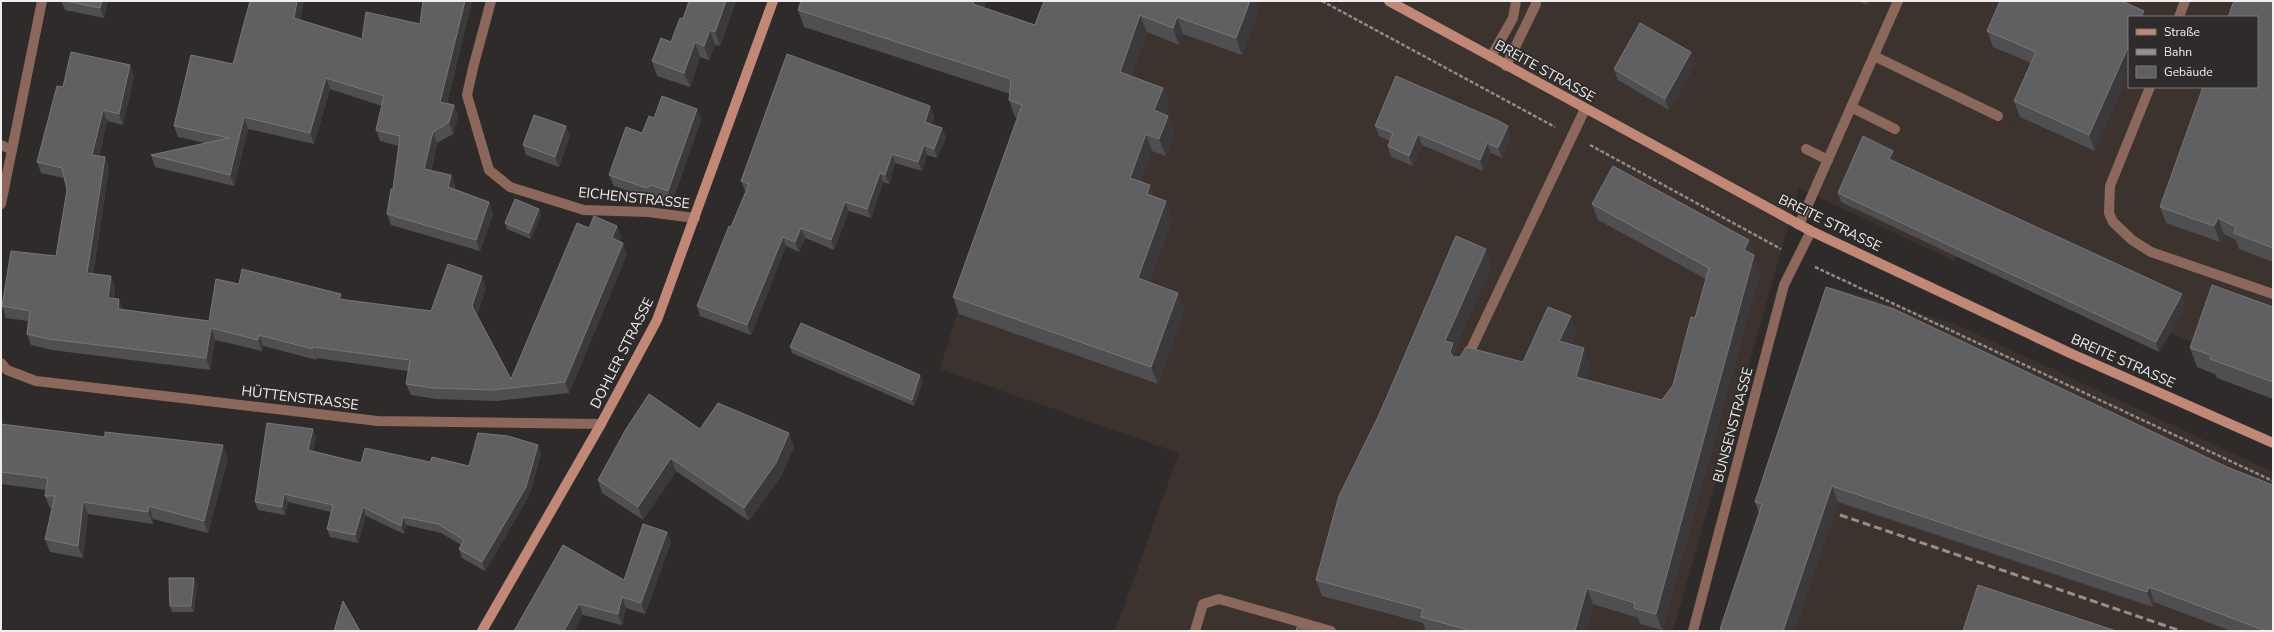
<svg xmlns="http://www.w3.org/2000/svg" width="2274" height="632" font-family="'Nunito Sans',sans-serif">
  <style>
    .built { fill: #3c332e; fill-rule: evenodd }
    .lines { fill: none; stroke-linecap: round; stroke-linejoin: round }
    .path { stroke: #8e8b8a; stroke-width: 2.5; stroke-dasharray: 4 2; stroke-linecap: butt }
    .service { stroke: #8b675c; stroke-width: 10 }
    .minor { stroke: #8b675c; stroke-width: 10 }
    .secondary { stroke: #c18877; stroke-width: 10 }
    .rail { stroke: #93908f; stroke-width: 3; stroke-dasharray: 8 4; stroke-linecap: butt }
    .wall { fill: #4f4f52 }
    .shaded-wall { fill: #3b393b }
    .building { fill: #606062; stroke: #777678 }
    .labels { text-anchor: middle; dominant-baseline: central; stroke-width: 3.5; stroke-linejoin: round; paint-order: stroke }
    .street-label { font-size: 14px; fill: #f0eeed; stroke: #2e2b2a }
  </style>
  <rect width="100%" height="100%" fill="#2e2b2a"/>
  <g class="built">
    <path d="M1053,1H2065L2003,147L2067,1H2273V377L1961,244L1954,261L1799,188L1673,631H1115L1179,453L940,369ZM2129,17H2257V87H2129Z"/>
    <polygon points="1829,286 1955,324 2273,472 2273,631 1735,631"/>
  </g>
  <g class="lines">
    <g class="path">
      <polyline points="1322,1 1555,127"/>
      <polyline points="1590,145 1781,249"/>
      <polyline points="1815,267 2273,481"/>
    </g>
    <g class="service">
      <polyline points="2179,17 2185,1"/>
      <polyline points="1874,56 1998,116"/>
      <polyline points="1491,57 1513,18 1516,1"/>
      <polyline points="1506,66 1536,4"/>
      <polyline points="2150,87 2110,186 2109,213 2113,222 2132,240 2151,252 2273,294"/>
      <polyline points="1851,107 1895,129"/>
      <polyline points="1806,149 1828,160"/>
      <polyline points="1799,225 1898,1"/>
      <polyline points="1466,360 1585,109"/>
      <polyline points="1195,631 1203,604 1219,599 1331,631"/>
    </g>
    <g class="minor">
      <polyline points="491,1 473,68 467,95 489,170 510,187 584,210 648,212 695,218"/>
      <polyline points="1,145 12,150"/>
      <polyline points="1,204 42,1"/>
      <polyline points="1,363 7,370 36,381 378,421 601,424"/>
      <polyline points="1693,631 1784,285 1811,231"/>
    </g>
    <g class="secondary">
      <polyline points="1389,1 1811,231 2072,354 2273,443"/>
      <polyline points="482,631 601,424 657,320 773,1"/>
    </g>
    <polyline class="rail" points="1840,515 2181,631"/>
  </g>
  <g class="wall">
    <polygon points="61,1 108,1 104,18 65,10"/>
    <polygon points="250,1 304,1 300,20 362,39 420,24 472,1 447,103 454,105 458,116 453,134 437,143 431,171 451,175 455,186 455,189 489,202 493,214 480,251 391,225 387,214 393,189 399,146 380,141 376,130 382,106 330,89 314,144 248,129 234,186 155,167 151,155 205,143 178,137 174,126 233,64"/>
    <polygon points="689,1 736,1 720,46 715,45 709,60 700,57 690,87 657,76 652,61 671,42 683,19"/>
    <polygon points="1044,1 1258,1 1260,6 1242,55 1183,34 1179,45 1147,32 1131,76 1163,88 1169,105 1165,115 1168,116 1174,133 1166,156 1152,151 1140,182 1154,197 1166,201 1172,218 1149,282 1184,310 1158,384 959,314 953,297 1017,118 1015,117 1009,100 1010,94 804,27 798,10 984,8 1035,25"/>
    <polygon points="1859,1 1869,1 1867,5"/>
    <polygon points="2122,1 2095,151 2020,117 2014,101 2031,63 1993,47 1987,31"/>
    <polygon points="2273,1 2273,262 2239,249 2236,240 2224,234 2220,242 2166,223 2160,207"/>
    <polygon points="1691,52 1696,63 1669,110 1618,80 1614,69"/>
    <polygon points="134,77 123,125 107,121 99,156 105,157 109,168 93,274 115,287 114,298 123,309 209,321 239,284 343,300 431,311 486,287 477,315 511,379 589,228 617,226 621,237 619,241 623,243 627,254 569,393 497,401 436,399 411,395 406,384 408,371 317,358 317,360 263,346 262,351 215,340 210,370 52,350 31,345 27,334 28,321 6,318 2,306 56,256 67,190 64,178 41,173 37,162 63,87"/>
    <polygon points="930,106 934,116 931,124 942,128 946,138 937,158 927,155 922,171 895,163 889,184 883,182 871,218 849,211 834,250 805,238 799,252 786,246 751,335 700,316 697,306 746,191 745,191 741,181"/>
    <polygon points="697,109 701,120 672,202 655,197 650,199 614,186 609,175 642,133"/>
    <polygon points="1375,126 1511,137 1502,158 1491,153 1483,171 1422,145 1413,166 1391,157 1388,146 1390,141 1379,136"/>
    <polygon points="570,135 559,167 526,155 523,145"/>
    <polygon points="1897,160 1896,162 2186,304 2159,352 1841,202 1838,193"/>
    <polygon points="1592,204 1755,256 1754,257 1760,272 1662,630 1640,624 1638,618 1593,604 1586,631 1426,631 1423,623 1322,596 1316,580 1492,265 1455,348 1458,357 1523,362 1577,332 1571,345 1590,365 1586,379 1662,400 1673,385 1695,318 1706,279 1598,220"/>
    <polygon points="539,209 541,215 531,239 507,229 505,223"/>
    <polygon points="1826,287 2273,631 2231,631 2154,602 2153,607 1838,502 1794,631 1721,631 1720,629 1759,513 1755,502"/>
    <polygon points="2273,307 2273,399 2217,378 2215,374 2197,367 2190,348"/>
    <polygon points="790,347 920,375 923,381 914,406 792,353"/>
    <polygon points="1,424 228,458 208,533 153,519 153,524 88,514 83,558 50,552 45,539 52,508 50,508 45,496 46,490 1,484"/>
    <polygon points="700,429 789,433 794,447 781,476 749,521 676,471 643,520 602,493 598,480"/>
    <polygon points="316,437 313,451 361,463 430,462 469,466 541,454 529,496 485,571 462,558 459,549 461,545 441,533 406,525 404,534 366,516 358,543 330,537 327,529 331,512 288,502 285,515 258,510 255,502"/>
    <polygon points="667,532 671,542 645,614 626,608 622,625 583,615 514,631 624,580"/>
    <polygon points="197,584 194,612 172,612 170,606"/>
  </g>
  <g class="shaded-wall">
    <polygon points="102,1 108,1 104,18 100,8"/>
    <polygon points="297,1 304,1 298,29 294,18"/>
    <polygon points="465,1 472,1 444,113 440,102"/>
    <polygon points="726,1 736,1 720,46 715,32"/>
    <polygon points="974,1 987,1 979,21 973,4"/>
    <polygon points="1250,1 1258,1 1260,6 1242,55 1236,38"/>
    <polygon points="1866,1 1869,1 1867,5"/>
    <polygon points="2144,11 2146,17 2141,17"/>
    <polygon points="1140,15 1147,32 1126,89 1120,72"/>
    <polygon points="1177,17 1183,34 1179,45 1173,28"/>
    <polygon points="710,30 715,45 709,60 704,46"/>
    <polygon points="695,42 700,57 690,87 684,73"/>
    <polygon points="2129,45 2129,74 2095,151 2089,135"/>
    <polygon points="1691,52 1696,63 1669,110 1665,99"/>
    <polygon points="130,65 134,77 123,125 119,114"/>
    <polygon points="326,78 330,89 314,144 310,133"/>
    <polygon points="1163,88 1169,105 1160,127 1154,110"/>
    <polygon points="454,105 458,116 453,134 449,122"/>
    <polygon points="930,106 934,116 928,132 925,122"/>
    <polygon points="697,109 701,120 672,202 668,191"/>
    <polygon points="103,110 107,121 96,166 92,155"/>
    <polygon points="1168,116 1174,133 1166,156 1159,139"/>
    <polygon points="244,117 248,129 234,186 230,175"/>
    <polygon points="566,126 570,135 559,167 555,157"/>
    <polygon points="1508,126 1511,137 1502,158 1498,148"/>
    <polygon points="942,128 946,138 937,158 934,149"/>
    <polygon points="433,132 437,143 428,181 424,169"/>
    <polygon points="1146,134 1152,151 1136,195 1130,178"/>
    <polygon points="1418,134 1422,145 1413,166 1409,156"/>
    <polygon points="1487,143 1491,153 1483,171 1480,160"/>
    <polygon points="924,145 927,155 922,171 918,162"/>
    <polygon points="1893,151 1897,160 1893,168 1889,159"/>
    <polygon points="892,154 895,163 889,184 885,175"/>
    <polygon points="105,157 109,168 91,284 87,273"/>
    <polygon points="880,173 883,182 871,218 867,209"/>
    <polygon points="451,175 455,186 452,198 448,187"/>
    <polygon points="1150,185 1156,202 1147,194"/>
    <polygon points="1166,201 1172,218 1144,295 1138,278"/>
    <polygon points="489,202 493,214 480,251 476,240"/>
    <polygon points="845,202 849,211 834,250 831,240"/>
    <polygon points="539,209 541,215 531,239 529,233"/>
    <polygon points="2218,218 2224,234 2220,242 2214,226"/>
    <polygon points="617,226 621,237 616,249 612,238"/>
    <polygon points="801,228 805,238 799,252 795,242"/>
    <polygon points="783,237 786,246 751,335 747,325"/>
    <polygon points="1749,240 1755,256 1754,257 1760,272 1662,630 1656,614 1744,250"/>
    <polygon points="623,243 627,254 569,393 565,382"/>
    <polygon points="1486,249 1492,265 1455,348 1459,359 1456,368 1445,341"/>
    <polygon points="111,276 115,287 112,309 108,298"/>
    <polygon points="482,276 486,287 476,317 472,306"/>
    <polygon points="1178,293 1184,310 1158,384 1151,367"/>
    <polygon points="341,294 345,305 339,299"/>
    <polygon points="2182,294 2186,304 2159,352 2156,342"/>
    <polygon points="119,299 123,310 118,309"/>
    <polygon points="1571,316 1577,332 1565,358 1559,341"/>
    <polygon points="211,328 215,340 210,370 206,358"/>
    <polygon points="259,335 263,346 262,351 258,340"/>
    <polygon points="313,347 317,358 317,360 313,349"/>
    <polygon points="1584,348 1590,365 1582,393 1576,377"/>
    <polygon points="920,375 923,381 914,406 912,400"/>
    <polygon points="313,429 316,437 311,459 308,450"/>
    <polygon points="789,433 794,447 781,476 749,521 744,508"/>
    <polygon points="223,445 228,458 208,533 204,521"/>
    <polygon points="538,445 541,454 529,496 485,571 482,562"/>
    <polygon points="671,458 676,471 643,520 638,507"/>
    <polygon points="1832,486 1838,502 1794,631 1783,631"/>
    <polygon points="284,494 288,502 285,515 282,507"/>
    <polygon points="83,502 88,514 83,558 78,546"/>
    <polygon points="149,506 153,519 153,524 148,512"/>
    <polygon points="363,507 366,516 358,543 355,535"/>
    <polygon points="403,517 406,525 404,534 401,526"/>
    <polygon points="667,532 671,542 645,614 641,603"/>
    <polygon points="194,578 197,584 194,612 191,606"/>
    <polygon points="2149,587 2154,602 2153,607 2147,592"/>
    <polygon points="1587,588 1593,604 1586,631 1575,631"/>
    <polygon points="622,597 626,608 622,625 618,614"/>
    <polygon points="579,604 583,615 574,631 564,631"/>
  </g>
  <g class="building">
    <polygon points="66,1 102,1 100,8"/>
    <polygon points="250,1 297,1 294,18 362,39 366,12 420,24 423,1 465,1 440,102 454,105 449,122 433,132 424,169 451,175 448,187 489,202 476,240 387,214 391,189 393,189 400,136 376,130 384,96 326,78 310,133 244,117 230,175 151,155 229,138 174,126 191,55 233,64"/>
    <polygon points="689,1 726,1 715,32 710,30 704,46 695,42 684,73 652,61 661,38 671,42 680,18 683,19"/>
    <polygon points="801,1 974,1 973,4 1035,25 1044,1 1250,1 1236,38 1177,17 1173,28 1140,15 1120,72 1163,88 1154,110 1168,116 1159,139 1146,134 1130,178 1150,185 1147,194 1166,201 1138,278 1178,293 1151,367 953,297 1022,105 1009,100 1011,79 798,10"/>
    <polygon points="2000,1 2122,1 2144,11 2141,17 2129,17 2129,45 2089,135 2014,101 2036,52 1987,31"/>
    <polygon points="2234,1 2273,1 2273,248 2234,233 2236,227 2218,218 2214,226 2160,207 2203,87 2257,87 2257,17 2228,17"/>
    <polygon points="1640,23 1691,52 1665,99 1614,69"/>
    <polygon points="71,52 130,65 119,114 103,110 92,155 105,157 87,273 111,276 108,298 119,299 118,309 209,321 216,279 239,284 242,269 341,294 339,299 431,311 448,264 482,276 472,306 511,379 577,223 589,228 594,216 617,226 612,238 623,243 565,382 493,390 432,388 406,384 410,360 313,347 313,349 259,335 258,340 211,328 206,358 48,339 27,334 30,311 2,306 11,251 56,256 67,190 62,168 37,162 57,86 63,87"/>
    <polygon points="787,54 930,106 925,122 942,128 934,149 924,145 918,162 892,154 885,175 880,173 867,209 845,202 831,240 801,228 795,242 783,237 747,325 697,306 729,226 731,227 749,184 741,181"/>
    <polygon points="1396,76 1497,120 1508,126 1498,148 1487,143 1480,160 1418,134 1409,156 1388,146 1393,133 1375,126"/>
    <polygon points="662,96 697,109 668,191 651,185 646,188 609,175 626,127 642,133 649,116 654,118"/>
    <polygon points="534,115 566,126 555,157 523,145"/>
    <polygon points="1863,136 1893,151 1889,159 2182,294 2156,342 1838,193"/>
    <polygon points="1613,166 1749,240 1744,250 1754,255 1656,614 1634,608 1635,603 1587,588 1575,631 1472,631 1421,617 1423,609 1316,580 1339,496 1379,415 1456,236 1486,249 1445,341 1453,343 1450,352 1453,357 1460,357 1466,347 1523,362 1548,307 1571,316 1559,341 1584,348 1576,377 1662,400 1673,385 1691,317 1695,318 1709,268 1592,204"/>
    <polygon points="515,199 539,209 529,233 505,223"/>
    <polygon points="2212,285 2273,307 2273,382 2210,359 2211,355 2190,348"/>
    <polygon points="1826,287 1894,309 2227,467 2273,485 2273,631 2266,631 2149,587 2147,592 1832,486 1783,631 1725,631 1720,629 1762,504 1755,502"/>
    <polygon points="801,323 920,375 912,400 790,347"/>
    <polygon points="649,394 700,429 718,403 789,433 776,463 744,508 671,458 638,507 598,480 626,429"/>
    <polygon points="267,423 313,429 308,450 361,463 365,448 430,462 432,457 469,466 478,433 508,436 538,445 526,487 482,562 459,549 464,540 438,524 403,517 401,526 363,507 355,535 327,529 333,505 284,494 282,507 255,502"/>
    <polygon points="1,424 105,437 105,432 223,445 204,521 149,506 148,512 83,502 78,546 45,539 55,496 45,496 48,478 1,472"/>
    <polygon points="643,524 667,532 641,603 622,597 618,614 579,604 564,631 514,631 563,545 624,580"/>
    <polygon points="169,578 194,578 191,606 170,606"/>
    <polygon points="1978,585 2116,631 1963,631"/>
    <polygon points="343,601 360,631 334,631"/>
    <polygon points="1297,627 1311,631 1296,631"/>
  </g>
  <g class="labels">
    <g class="street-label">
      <text transform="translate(1545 71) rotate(29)">BREITE STRASSE</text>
      <text transform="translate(634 198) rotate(6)">EICHENSTRASSE</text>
      <text transform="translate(1830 223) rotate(26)">BREITE STRASSE</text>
      <text transform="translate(622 353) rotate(-63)">DOHLER STRASSE</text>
      <text transform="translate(2123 361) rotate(24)">BREITE STRASSE</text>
      <text transform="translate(300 398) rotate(7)">HÜTTENSTRASSE</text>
      <text transform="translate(1733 425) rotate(-75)">BUNSENSTRASSE</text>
    </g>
  </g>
  <rect width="2274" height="632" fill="none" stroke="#f0eeed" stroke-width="4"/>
  <rect x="2128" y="16" width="130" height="72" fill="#2e2b2a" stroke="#7c7978"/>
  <rect x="2136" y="29" width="20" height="6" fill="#c18877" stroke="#7c7978"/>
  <text x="2164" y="36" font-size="12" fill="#f0eeed">Straße</text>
  <rect x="2136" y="49" width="20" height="6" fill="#93908f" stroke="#7c7978"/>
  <text x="2164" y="56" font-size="12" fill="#f0eeed">Bahn</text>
  <rect x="2136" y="66" width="20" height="12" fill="#606062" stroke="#7c7978"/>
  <text x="2164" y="76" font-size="12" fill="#f0eeed">Gebäude</text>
</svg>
